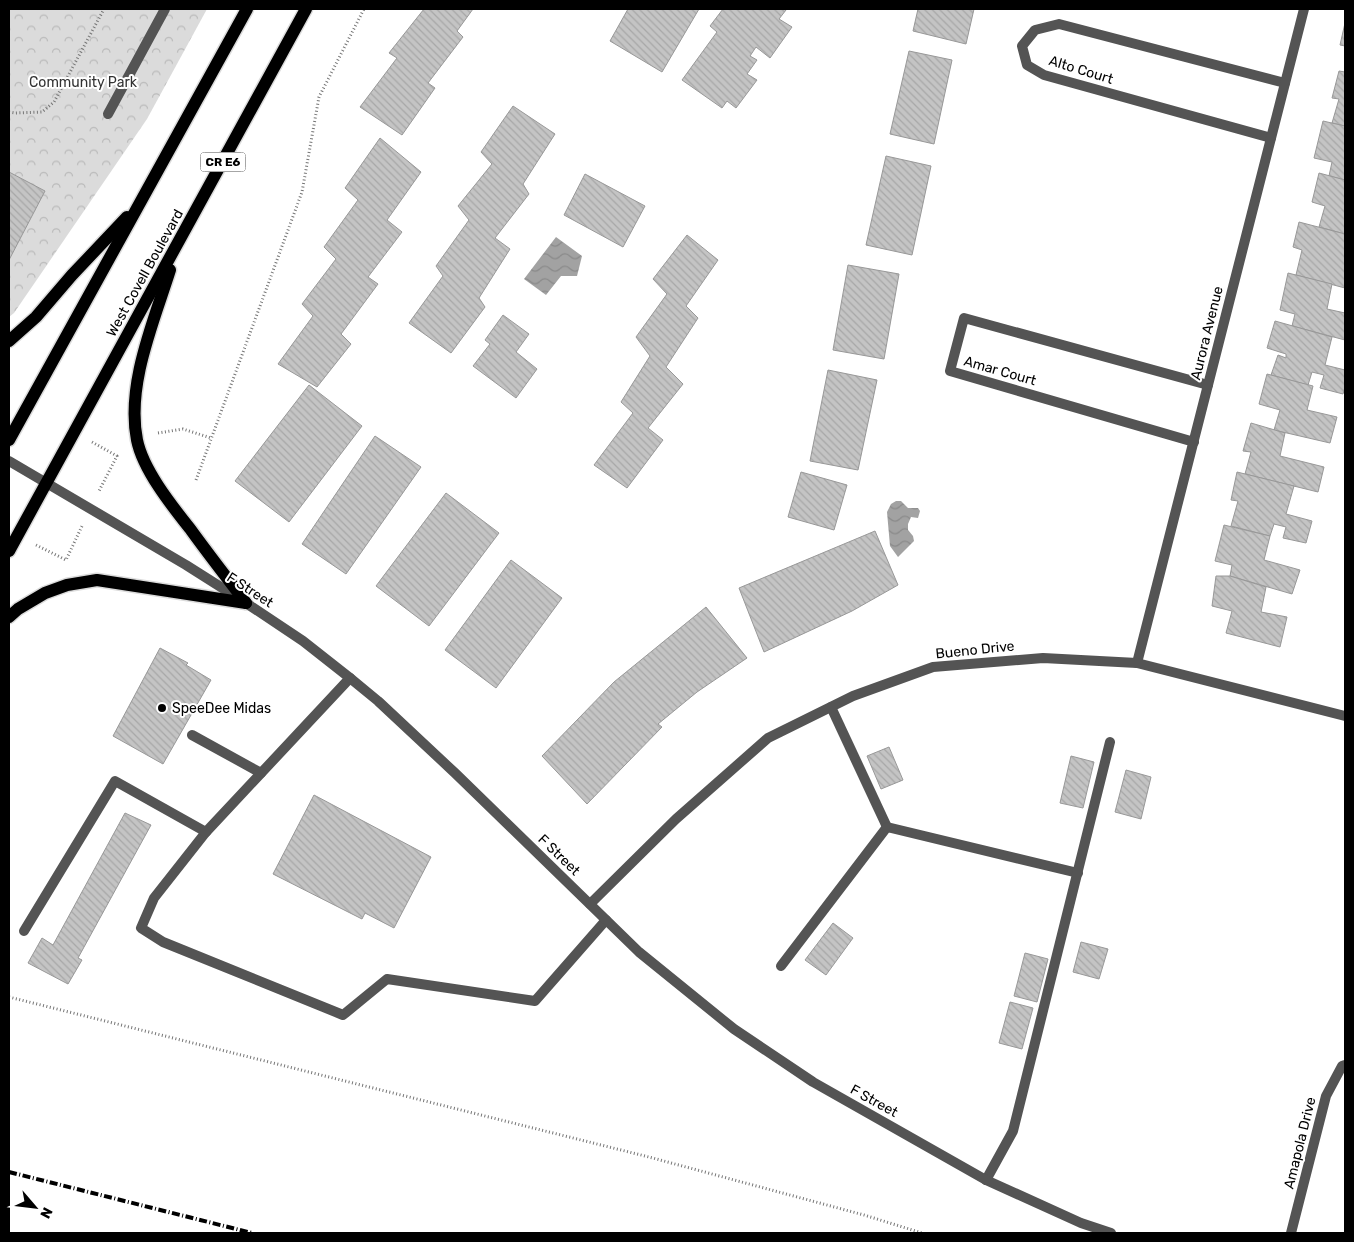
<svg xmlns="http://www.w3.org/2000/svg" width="1354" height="1242" font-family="Rubik,sans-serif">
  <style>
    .park { fill: url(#park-crowns) }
    .water { fill: url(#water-waves) }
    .building { fill: url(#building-back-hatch); stroke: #989898 }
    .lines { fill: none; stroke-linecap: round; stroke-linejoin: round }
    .primary-casing { stroke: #dbdbdb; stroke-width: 15 }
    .path { stroke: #767676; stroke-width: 3; stroke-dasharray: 1 2.5; stroke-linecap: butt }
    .service { stroke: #545454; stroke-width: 10 }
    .minor { stroke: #545454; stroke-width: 10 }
    .tertiary { stroke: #545454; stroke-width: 10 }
    .primary { stroke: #000; stroke-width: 12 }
    .rail { stroke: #000; stroke-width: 4; stroke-dasharray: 8 2.5 1 2.5; stroke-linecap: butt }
    .poi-dot { fill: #000; stroke: #fff; stroke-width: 2 }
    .labels { text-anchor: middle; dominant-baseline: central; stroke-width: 4; stroke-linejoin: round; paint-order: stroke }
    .shield { fill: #fff; stroke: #4c4c4c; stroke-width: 1 }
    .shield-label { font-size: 12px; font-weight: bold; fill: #000 }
    .street-label { font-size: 14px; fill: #000; stroke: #fff }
    .park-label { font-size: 14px; fill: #323232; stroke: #fff }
    .poi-label { font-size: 14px; fill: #000; stroke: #fff; text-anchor: start }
  </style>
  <defs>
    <pattern id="park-crowns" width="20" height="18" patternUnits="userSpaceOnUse" patternTransform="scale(1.25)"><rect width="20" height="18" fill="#dbdbdb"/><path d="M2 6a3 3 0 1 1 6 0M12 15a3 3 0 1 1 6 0" fill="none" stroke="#bababa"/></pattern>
    <pattern id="water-waves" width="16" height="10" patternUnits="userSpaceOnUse" patternTransform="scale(1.25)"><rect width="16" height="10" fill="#a2a2a2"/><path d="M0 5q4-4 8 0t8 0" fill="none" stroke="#8a8a8a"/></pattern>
    <pattern id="building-back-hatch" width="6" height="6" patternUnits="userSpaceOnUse" patternTransform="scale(1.25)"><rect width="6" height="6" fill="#c4c4c4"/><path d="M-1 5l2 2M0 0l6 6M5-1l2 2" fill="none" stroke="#a7a7a7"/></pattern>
  </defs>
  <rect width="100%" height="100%" fill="#fff"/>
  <polygon class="park" points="9,9 207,9 147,119 14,313 9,317"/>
  <g class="water">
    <polygon points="556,237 582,256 577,276 561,276 546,295 524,279"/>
    <polygon points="896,501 901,501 908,508 918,508 920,511 918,518 911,517 908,524 908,530 913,536 914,541 898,557 890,546 887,512 891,504"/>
  </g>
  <g class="building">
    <polygon points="424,9 473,9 457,31 463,37 428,83 435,88 402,135 360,107 397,58 389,53"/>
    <polygon points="628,9 699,9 662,72 610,41"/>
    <polygon points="723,9 784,9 786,10 779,19 792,27 770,58 756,47 750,56 757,60 747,74 757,80 736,108 727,101 722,108 682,80 717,32 710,26"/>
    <polygon points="918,9 974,9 966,44 913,31"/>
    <polygon points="1345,23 1345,46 1340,45"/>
    <polygon points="909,51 952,60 934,144 890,134"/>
    <polygon points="1339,71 1345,72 1345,126 1332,123 1339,99 1332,98"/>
    <polygon points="513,106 555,134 523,184 529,194 495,238 510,249 479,298 485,307 451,353 409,323 443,276 436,266 469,220 458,206 492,164 481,152"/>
    <polygon points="1323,121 1345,126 1345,180 1329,176 1332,162 1314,158"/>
    <polygon points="380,138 421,172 387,220 402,232 368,277 378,284 341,334 351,344 317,387 278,364 313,316 302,304 336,259 324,247 358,200 345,188"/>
    <polygon points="886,156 931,166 912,255 866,245"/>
    <polygon points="9,172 45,191 9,260"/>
    <polygon points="1319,173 1345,180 1345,234 1319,227 1325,206 1312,202"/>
    <polygon points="585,174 645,206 623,247 564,215"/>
    <polygon points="1299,222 1345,234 1345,288 1296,275 1302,250 1293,247"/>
    <polygon points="687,235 718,260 686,306 698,318 666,367 683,384 648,428 663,440 627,488 594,465 633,413 621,402 650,356 636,337 667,294 653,279"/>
    <polygon points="848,265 899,274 884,359 833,350"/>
    <polygon points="1288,273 1332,284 1327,309 1345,313 1345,340 1292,326 1295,314 1280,310"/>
    <polygon points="503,315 529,334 516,352 537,369 516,398 473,366 490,344 485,340"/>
    <polygon points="1275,321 1332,337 1325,365 1345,370 1345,387 1343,394 1320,388 1324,375 1312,372 1308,385 1271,375 1278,355 1286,358 1286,354 1267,348"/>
    <polygon points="828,370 877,380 858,470 810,461"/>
    <polygon points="1267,374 1313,386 1307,410 1337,417 1330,443 1274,430 1280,410 1259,404"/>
    <polygon points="309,385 362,426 289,522 235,481"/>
    <polygon points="1251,423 1285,433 1280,456 1324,467 1318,492 1245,474 1251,452 1243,451"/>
    <polygon points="375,436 421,467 346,574 302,544"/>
    <polygon points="801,472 847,485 834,530 788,517"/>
    <polygon points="1237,472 1294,486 1286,514 1312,521 1306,543 1283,538 1286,527 1274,524 1270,536 1231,526 1238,501 1231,500"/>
    <polygon points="446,493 499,533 429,626 376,586"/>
    <polygon points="1224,525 1270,536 1264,560 1300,570 1292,594 1230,576 1232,565 1215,561"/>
    <polygon points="875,531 898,585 852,611 764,652 739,588"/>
    <polygon points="511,560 562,598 496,688 445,650"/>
    <polygon points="1216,576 1230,576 1266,587 1261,612 1287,617 1280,647 1226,633 1232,611 1212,606"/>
    <polygon points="706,607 747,658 697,692 658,724 662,727 587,804 542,756 614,682"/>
    <polygon points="160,648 188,663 186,665 211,680 163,764 113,736"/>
    <polygon points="889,747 903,780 881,789 867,756"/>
    <polygon points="1071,756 1094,762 1083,808 1060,803"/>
    <polygon points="1126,770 1151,777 1141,819 1115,812"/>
    <polygon points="314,795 431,857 394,928 365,913 362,919 273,874"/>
    <polygon points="125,813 151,825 78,958 82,960 68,984 28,963 42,938 53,945"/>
    <polygon points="833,923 853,938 826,975 805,960"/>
    <polygon points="1081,942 1108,949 1099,979 1073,972"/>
    <polygon points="1025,953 1048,959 1037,1002 1014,996"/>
    <polygon points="1010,1002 1033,1008 1022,1049 999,1043"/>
  </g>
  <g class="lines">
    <g class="primary-casing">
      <g id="primary">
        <path d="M170,270C154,321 126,385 137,440C143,470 172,506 191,530C209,555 228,579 246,603"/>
        <polyline points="9,341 36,317 72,275 127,217"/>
        <polyline points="9,440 247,9"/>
        <polyline points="9,551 306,9"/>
        <polyline points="9,617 18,609 45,593 67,585 97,580 246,603"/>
      </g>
    </g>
    <g class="path">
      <polyline points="9,112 15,113 42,112 54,102 104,9"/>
      <polyline points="158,433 183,429 211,438"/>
      <polyline points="92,442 117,456 99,491"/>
      <polyline points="196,480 302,192 319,97 364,9"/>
      <polyline points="36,545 66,560 82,526"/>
      <polyline points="9,997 649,1157 864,1215 922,1233"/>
    </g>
    <g class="service">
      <polyline points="108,114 165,9"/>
      <polyline points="350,678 206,832 154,898 141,928 163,942 343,1015 387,979 535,1001 606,920"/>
      <polyline points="831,707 887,827"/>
      <polyline points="192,735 261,773"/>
      <polyline points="24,931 115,781 206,832"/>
      <polyline points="781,966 887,827 1078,873"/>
      <polyline points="986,1180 1013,1131 1110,742"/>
    </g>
    <g class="minor">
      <polyline points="1271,138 1044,75 1027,65 1022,46 1035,30 1059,24 1285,83"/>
      <polyline points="1194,442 950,371 964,318 1208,385"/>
      <polyline points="1137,663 1304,9"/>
      <polyline points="590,904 676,819 768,738 853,696 933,667 1043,658 1137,663 1345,716"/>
      <polyline points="1291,1233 1326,1096 1342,1066 1345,1065"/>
    </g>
    <polyline class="tertiary" points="9,461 186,565 246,603 303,641 350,678 378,701 455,773 639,952 734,1029 813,1082 986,1180 1081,1223 1111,1233"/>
    <use href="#primary" class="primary"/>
    <polyline class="rail" points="9,1172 252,1233"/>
  </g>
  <circle class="poi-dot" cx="162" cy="708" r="5"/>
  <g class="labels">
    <rect class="shield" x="200.5" y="152.5" width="45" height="19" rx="4"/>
    <g class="shield-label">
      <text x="223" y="162">CR E6</text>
    </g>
    <g class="street-label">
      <text transform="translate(1081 70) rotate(17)">Alto Court</text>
      <text transform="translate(145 273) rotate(-61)">West Covell Boulevard</text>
      <text transform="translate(1207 333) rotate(-76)">Aurora Avenue</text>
      <text transform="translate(1000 371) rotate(16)">Amar Court</text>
      <text transform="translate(250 590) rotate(33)">F Street</text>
      <text transform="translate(975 650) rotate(-6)">Bueno Drive</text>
      <text transform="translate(559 855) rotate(44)">F Street</text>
      <text transform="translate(874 1101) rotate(29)">F Street</text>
      <text transform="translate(1300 1143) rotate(-76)">Amapola Drive</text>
    </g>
    <g class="park-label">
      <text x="83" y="82">Community Park</text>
    </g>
    <g class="poi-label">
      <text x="172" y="708">SpeeDee Midas</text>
    </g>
  </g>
  <rect width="1354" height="1242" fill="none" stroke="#000000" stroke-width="20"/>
  <g transform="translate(35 1207) rotate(118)" stroke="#ffffff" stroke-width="4" paint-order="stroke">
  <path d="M0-4L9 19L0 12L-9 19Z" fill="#000000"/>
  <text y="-8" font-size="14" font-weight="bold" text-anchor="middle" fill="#000000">N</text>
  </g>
</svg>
